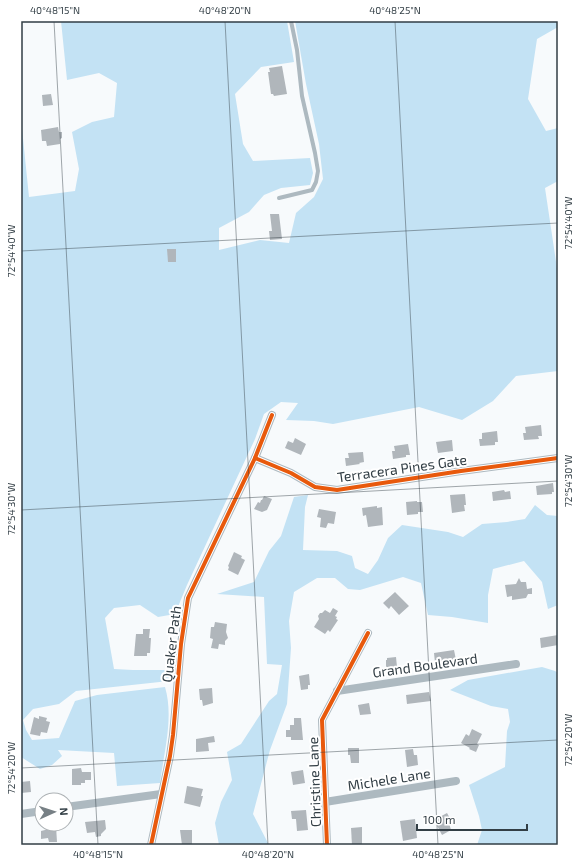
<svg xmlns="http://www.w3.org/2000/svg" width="579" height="866" font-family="'Exo 2',sans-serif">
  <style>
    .forest { fill: #c3e2f4 }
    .building { fill: #b0b6bb }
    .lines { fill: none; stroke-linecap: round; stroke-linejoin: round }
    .lane { stroke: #adb9c0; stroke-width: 4 }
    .street { stroke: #adb9c0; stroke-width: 8 }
    .cycleway-casing { stroke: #fff; stroke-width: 6 }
    .cycleway { stroke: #e8590c; stroke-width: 4 }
    .ticks { fill: none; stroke: #323e45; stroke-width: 1; stroke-opacity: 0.45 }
    .labels { text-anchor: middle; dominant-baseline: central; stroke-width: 4; stroke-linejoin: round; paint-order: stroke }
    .street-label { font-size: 14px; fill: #323e45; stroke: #fff }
    .neatline { fill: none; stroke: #323e45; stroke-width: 1.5 }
    .ticks-label { font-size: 10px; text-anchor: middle; fill: #323e45 }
  </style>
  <rect width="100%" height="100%" fill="#f7fafc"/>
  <g class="forest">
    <path d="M61,21H287L294,62L261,67L235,94L243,144L253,161L310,158L313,173L310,185L281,188L264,195L249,212L219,228V250L260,240L289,243L296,213L314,197L323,179L319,144L306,84L295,21H558V27L537,39L528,99L546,131L558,128V181L545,188L558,275V371L516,376L493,401L462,420L419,407L333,424L314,421L286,420L298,403L281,402L264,414L255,439L187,585L175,614L158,617L140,605L114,608L105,618L114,669L133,670H168L169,681L76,691L59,704L33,709L23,720L26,730L32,740L59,738L75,701L97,695L165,687C174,717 164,752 160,783L117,786L114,753L58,750L62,756L52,765L40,769L21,757V119L29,197L75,191L79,169L72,132L92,122L114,117L117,83L99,73L67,80Z"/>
    <polygon points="308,495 305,507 303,550 337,551 352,556 355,568 368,574 378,560 388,538 402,525 448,532 463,537 482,524 507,522 525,519 535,505 547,515 558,516 558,605 548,609 542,582 524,561 493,569 488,595 488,623 452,617 428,615 421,583 403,577 360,590 348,589 335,578 317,578 294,592 289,621 291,648 287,704 270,750 253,814 269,845 219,845 215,823 221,802 232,780 227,752 241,744 269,701 277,694 282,665 267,664 264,597 217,594 254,582 269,551 281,536 294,497"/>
    <polygon points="542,667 555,671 558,673 558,845 477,845 482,830 479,816 469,785 505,767 507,731 510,722 508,709 491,706 450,690 468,680"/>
  </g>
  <g class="building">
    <polygon points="282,66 287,94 274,96 273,94 271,94 268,72 270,72 269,68"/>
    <polygon points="51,94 53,105 43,106 42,95"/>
    <polygon points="58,127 59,132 62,132 62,138 60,139 60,144 47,146 46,141 42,141 41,130"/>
    <polygon points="270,214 279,214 282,239 270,240 269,231 272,231"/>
    <polygon points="167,249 176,249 176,262 168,262"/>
    <polygon points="541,425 542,436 538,436 539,439 524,440 523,433 526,433 525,427"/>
    <polygon points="497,431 498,442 495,442 495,445 480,446 479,439 482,439 482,433"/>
    <polygon points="295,438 306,444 301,455 285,448 288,441 293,443"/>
    <polygon points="452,440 453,451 438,453 436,442"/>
    <polygon points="408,444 410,455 406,455 406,457 393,459 392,451 395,451 394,446"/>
    <polygon points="363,452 364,462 359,463 360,464 346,466 345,458 349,458 348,453"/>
    <polygon points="553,483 554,492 552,492 552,494 537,495 536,486"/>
    <polygon points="504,490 505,492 510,491 511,499 493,501 492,492"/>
    <polygon points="465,494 466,505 464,505 465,511 452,513 450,495"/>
    <polygon points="264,496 272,499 267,510 262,512 254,509 258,502 260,503 261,500 262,500"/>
    <polygon points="417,501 417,502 422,502 423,512 418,512 418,514 407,515 406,502"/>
    <polygon points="377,506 377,508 382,507 383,525 368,527 366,515 363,516 362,508"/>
    <polygon points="319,509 336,512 334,524 328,523 326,528 320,527 321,518 317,517"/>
    <polygon points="234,552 242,556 241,558 245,560 238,575 228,570 229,567 228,566"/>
    <polygon points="519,578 521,582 526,582 527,589 532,588 532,594 528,594 526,598 512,600 512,596 507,597 505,585 516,584"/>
    <polygon points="395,592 409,606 399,615 391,606 389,609 383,603"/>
    <polygon points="333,608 338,611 335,616 337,617 336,619 338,620 330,632 328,630 325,634 314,627 319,619 318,616 320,613 322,613 325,610 330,613"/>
    <polygon points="215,622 227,624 226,632 228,638 225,641 225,645 219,644 218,649 211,648 213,639 210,638 211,627 214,627"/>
    <polygon points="143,629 150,629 149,638 151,638 150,653 147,653 147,656 134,656 136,634 143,634"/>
    <polygon points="558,635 558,645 541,648 540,638"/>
    <polygon points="454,650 456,660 435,663 434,653"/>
    <polygon points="396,657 397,667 386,667 386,660 387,660 387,658"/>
    <polygon points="309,674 310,685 308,685 308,689 301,690 299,676"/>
    <polygon points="212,688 213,703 203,706 202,700 200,700 199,689"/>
    <polygon points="429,692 431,701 407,704 406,695"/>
    <polygon points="369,703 371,714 360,715 358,705"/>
    <polygon points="39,716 47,718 46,721 50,722 47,733 41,732 40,736 30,734 34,717 39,719"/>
    <polygon points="294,718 301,718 303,740 291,740 291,737 286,737 286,730 290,730 290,725 294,725"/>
    <polygon points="472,729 482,734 477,744 479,745 476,752 469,749 470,748 461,743 466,734 469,736"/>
    <polygon points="214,736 215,742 208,743 209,751 196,752 196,739"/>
    <polygon points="348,748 359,748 359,763 351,763 350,755 348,755"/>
    <polygon points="413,749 414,755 417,755 418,765 407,767 405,750"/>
    <polygon points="81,768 82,772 91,772 91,780 85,780 85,783 81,783 81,785 72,785 72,769"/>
    <polygon points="303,770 305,783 293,785 291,772"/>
    <polygon points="30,781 31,792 21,793 21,782"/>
    <polygon points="187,786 203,789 201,796 203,796 200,807 184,803"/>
    <polygon points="306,810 308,830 297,831 296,819 292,819 291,811"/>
    <polygon points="447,813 452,822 449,823 451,830 442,835 434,820"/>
    <polygon points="415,819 417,838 403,841 400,821"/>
    <polygon points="105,820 106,829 101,834 101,836 96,837 95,832 87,833 85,822"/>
    <polygon points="56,826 57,842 49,842 48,838 41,839 41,831 49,829 49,827"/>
    <polygon points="362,827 362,845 352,845 351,828"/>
    <polygon points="180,830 192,830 192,845 182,845"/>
  </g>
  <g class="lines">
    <polyline class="lane" points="279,198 312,190 316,182 318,171 315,153 302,96 297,50 291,21"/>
    <g class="street">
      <polyline points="255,458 291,473 315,487 337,490 461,471 558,458"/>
      <polyline points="337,691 516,664"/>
      <polyline points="325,802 456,781"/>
      <polyline points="66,807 161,794"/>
      <polyline points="21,814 42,811"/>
      <polyline points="151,845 170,756 173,735 181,644 188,598 255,458 272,415"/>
      <polyline points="327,845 322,720 368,633"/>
    </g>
    <g class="cycleway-casing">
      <g id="cycleway">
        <polyline points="255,458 291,473 315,487 337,490 461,471 558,458"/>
        <polyline points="151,845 170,756 173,735 181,644 188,598 255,458 272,415"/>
        <polyline points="327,845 322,720 368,633"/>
      </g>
    </g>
    <use href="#cycleway" class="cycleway"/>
  </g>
  <path class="ticks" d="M54,21L98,845M225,21L268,845M395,21L438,845M21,251L558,223M21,510L558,481M21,768L558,740"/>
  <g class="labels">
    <g class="street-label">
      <text transform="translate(402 468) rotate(-8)">Terracera Pines Gate</text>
      <text transform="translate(171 644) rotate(-83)">Quaker Path</text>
      <text transform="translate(425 665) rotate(-8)">Grand Boulevard</text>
      <text transform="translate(389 779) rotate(-9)">Michele Lane</text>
      <text transform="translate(314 782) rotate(-92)">Christine Lane</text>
    </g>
  </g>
  <rect width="579" height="866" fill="none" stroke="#ffffff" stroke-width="44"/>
  <g transform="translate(54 812) rotate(87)"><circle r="19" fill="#ffffff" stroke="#adb2b5"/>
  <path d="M0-3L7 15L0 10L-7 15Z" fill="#778085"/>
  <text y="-6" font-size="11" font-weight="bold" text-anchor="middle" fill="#323e45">N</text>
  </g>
  <path d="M417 824v6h110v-6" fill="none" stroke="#323e45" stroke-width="2"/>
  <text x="423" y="824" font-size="12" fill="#323e45" stroke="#ffffff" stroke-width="3" paint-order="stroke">100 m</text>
  <rect x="22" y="22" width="535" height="822" class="neatline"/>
  <g class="ticks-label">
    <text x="55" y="14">40°48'15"N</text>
    <text x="225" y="14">40°48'20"N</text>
    <text x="395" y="14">40°48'25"N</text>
    <text transform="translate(568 223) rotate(-90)" y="4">72°54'40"W</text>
    <text transform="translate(11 251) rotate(-90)" y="4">72°54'40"W</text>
    <text transform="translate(568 481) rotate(-90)" y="4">72°54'30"W</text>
    <text transform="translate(11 509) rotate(-90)" y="4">72°54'30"W</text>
    <text transform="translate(568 740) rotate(-90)" y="4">72°54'20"W</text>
    <text transform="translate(11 768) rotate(-90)" y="4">72°54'20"W</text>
    <text x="98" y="858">40°48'15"N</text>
    <text x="268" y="858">40°48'20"N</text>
    <text x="438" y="858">40°48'25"N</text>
  </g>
</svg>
